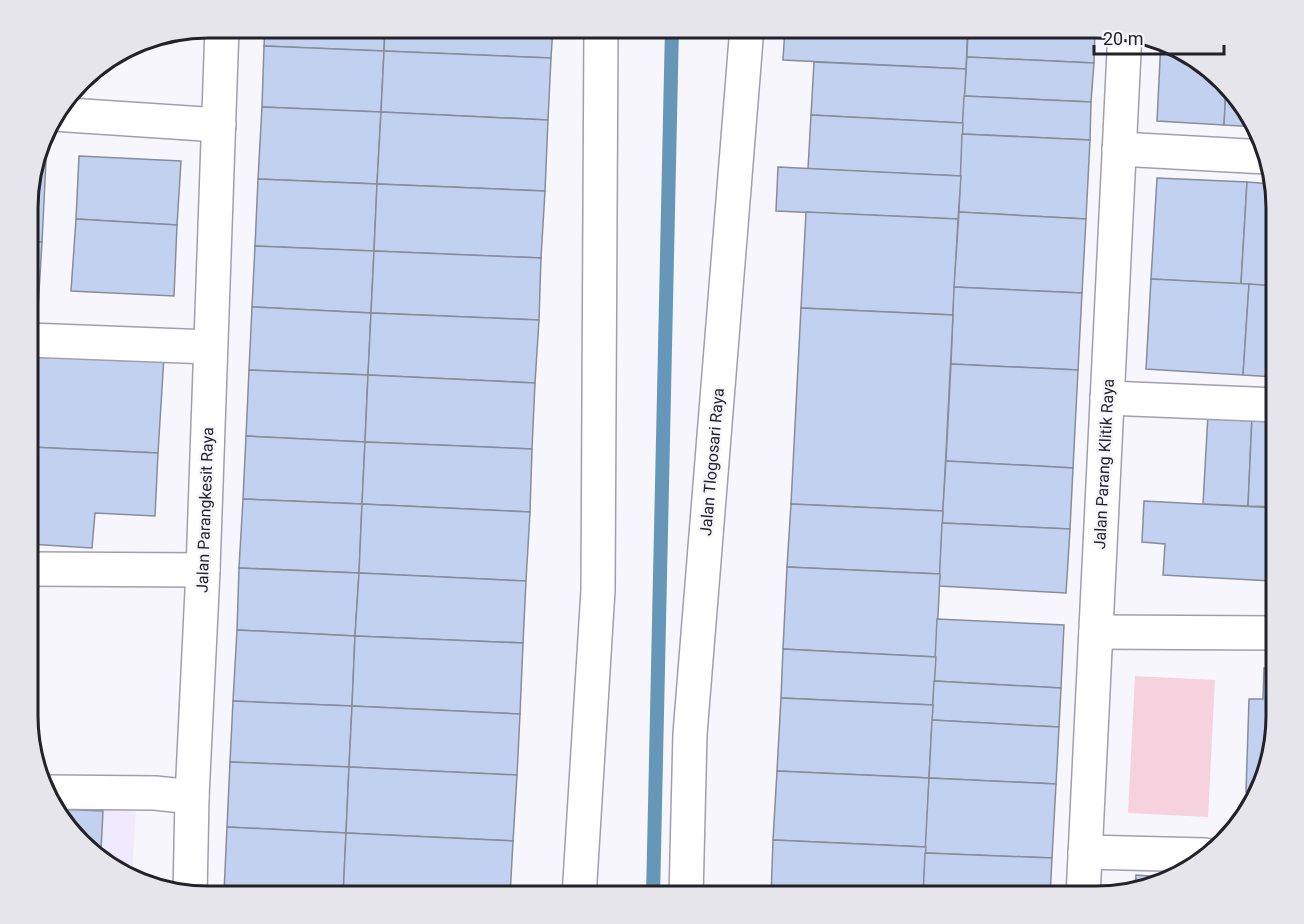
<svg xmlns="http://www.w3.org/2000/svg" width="1304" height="924" font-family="Roboto,sans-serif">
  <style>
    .built { fill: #efeafd }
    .green { fill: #f6d2df }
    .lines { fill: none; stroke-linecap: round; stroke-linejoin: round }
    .stream { stroke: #6696b8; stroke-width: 14 }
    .building { fill: #c3d1f1; stroke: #878d9b; stroke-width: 1.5 }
    .minor-casing { stroke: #a29fad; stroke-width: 36 }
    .minor { stroke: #fff; stroke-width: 33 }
    .labels { text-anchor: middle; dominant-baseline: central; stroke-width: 5; stroke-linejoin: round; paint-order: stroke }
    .street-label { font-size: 16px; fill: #232228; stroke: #f7f6fc }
    .rim { fill: none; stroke: #232228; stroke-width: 3 }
  </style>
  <rect width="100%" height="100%" fill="#f7f6fc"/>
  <polygon class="built" points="51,807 136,807 132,878 97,860"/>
  <polygon class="green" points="1135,676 1215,680 1208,817 1128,813"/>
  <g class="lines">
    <polyline class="stream" points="653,897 672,27"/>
  </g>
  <g class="building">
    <polygon points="265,27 385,27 384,51 264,46"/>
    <polygon points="385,27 553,27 551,58 384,51"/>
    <polygon points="785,27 968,27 966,69 783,60"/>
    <polygon points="968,27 1095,27 1094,63 967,57"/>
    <polygon points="1161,40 1207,64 1226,88 1224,125 1157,121"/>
    <polygon points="264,46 384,51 381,112 262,107"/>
    <polygon points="384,51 551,58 548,120 381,112"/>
    <polygon points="967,57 1094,63 1091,102 964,96"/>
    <polygon points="814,62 966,69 963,123 811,115"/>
    <polygon points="1226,88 1258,127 1224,125"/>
    <polygon points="964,96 1091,102 1090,140 962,134"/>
    <polygon points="262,107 381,112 377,184 258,179"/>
    <polygon points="381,112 548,120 545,191 377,184"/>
    <polygon points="811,115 963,123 961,176 808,169"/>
    <polygon points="962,134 1090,140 1086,219 959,212"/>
    <polygon points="44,139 47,140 42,242 29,241 29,183"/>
    <polygon points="79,156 181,161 177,225 76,219"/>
    <polygon points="778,167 961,176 958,219 776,211"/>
    <polygon points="1157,178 1247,182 1241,284 1151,279"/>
    <polygon points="258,179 377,184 374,251 255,246"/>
    <polygon points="1247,182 1273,184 1277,196 1277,286 1241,284"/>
    <polygon points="377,184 545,191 541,258 374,251"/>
    <polygon points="806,212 958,219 953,315 801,308"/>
    <polygon points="959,212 1086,219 1082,293 954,287"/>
    <polygon points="76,219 177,225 174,296 71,291"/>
    <polygon points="29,241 42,242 37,325 29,324"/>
    <polygon points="255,246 374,251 371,313 252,307"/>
    <polygon points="374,251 541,258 539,320 371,313"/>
    <polygon points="1151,279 1249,284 1243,375 1146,369"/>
    <polygon points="1249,284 1277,286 1277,377 1243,375"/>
    <polygon points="954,287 1082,293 1078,370 951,364"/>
    <polygon points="252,307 371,313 368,375 249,370"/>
    <polygon points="801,308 953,315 943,511 791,504"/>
    <polygon points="371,313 539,320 535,383 368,375"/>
    <polygon points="36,350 164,356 158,453 30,447"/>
    <polygon points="951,364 1078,370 1073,468 946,461"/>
    <polygon points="249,370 368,375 365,442 246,436"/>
    <polygon points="29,375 34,375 29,463"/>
    <polygon points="368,375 535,383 532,449 365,442"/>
    <polygon points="1208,414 1252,417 1248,506 1203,504"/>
    <polygon points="1252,417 1277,418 1277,507 1248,506"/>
    <polygon points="246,436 365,442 362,504 243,499"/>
    <polygon points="365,442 532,449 530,512 362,504"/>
    <polygon points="30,447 158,453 155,516 95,513 92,548 29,544"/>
    <polygon points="946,461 1073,468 1070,529 942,523"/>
    <polygon points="243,499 362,504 359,573 239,568"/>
    <polygon points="1144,501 1276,508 1273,581 1163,575 1165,544 1142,542"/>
    <polygon points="362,504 530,512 526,581 359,573"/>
    <polygon points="791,504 943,511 940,574 787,567"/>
    <polygon points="1276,508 1277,508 1277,595 1272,595"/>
    <polygon points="942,523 1070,529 1066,593 939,586"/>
    <polygon points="787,567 940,574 936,657 783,649"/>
    <polygon points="239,568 359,573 355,636 237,630"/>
    <polygon points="359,573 526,581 523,643 355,636"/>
    <polygon points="937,619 1064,625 1061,688 934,681"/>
    <polygon points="237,630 355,636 352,706 233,701"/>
    <polygon points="355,636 523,643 520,714 352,706"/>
    <polygon points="783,649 936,657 933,705 781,698"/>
    <polygon points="1264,668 1277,668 1277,728 1263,785 1252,805 1252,792 1246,792 1249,699 1263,699"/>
    <polygon points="934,681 1061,688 1059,727 932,720"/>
    <polygon points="781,698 933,705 929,778 777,771"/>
    <polygon points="233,701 352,706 349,767 230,762"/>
    <polygon points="352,706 520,714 517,775 349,767"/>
    <polygon points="932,720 1059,727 1056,784 929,778"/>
    <polygon points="230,762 349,767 346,833 227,827"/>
    <polygon points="349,767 517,775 513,841 346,833"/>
    <polygon points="777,771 929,778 926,847 773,840"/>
    <polygon points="929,778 1056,784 1052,858 925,853"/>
    <polygon points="53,809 103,811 101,850 88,849"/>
    <polygon points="227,827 346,833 343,897 224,893"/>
    <polygon points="346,833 513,841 510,897 343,897"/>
    <polygon points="773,840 926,847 923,897 771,897"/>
    <polygon points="925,853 1052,858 1050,897 923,897"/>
    <polygon points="1136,875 1176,878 1135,888"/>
    <polygon points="224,893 297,897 224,897"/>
  </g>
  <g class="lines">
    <g class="minor-casing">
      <g id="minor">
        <polyline points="53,114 219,125"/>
        <polyline points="1119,149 1266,157"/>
        <polyline points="29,340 210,347"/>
        <polyline points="1107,398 1277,405"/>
        <polyline points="29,569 203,570"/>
        <polyline points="1096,632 1277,633"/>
        <polyline points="46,792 155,793 192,797"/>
        <polyline points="1085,852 1205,855"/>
        <polyline points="190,895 192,797 203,570 222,27"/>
        <polyline points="579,897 598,590 601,27"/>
        <polyline points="686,897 690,734 747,27"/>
        <polyline points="1083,897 1125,31"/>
      </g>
    </g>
    <use href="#minor" class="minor"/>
  </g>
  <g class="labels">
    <g class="street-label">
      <text transform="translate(712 462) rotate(-85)">Jalan Tlogosari Raya</text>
      <text transform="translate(1104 464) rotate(-87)">Jalan Parang Klitik Raya</text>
      <text transform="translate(205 510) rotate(-88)">Jalan Parangkesit Raya</text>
    </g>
  </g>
  <path d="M0 0H1304V924H0ZM208 38H1096A170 170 0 0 1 1266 208V716A170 170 0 0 1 1096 886H208A170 170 0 0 1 38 716V208A170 170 0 0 1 208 38Z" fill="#e6e5eb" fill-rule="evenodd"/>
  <path class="rim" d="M208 38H1096A170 170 0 0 1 1266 208V716A170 170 0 0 1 1096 886H208A170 170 0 0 1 38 716V208A170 170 0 0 1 208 38Z"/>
  <path d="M1094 45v9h130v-9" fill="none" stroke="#232228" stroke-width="3"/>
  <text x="1103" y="45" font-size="18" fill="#232228" stroke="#f7f6fc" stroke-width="4.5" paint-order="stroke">20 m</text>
</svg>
